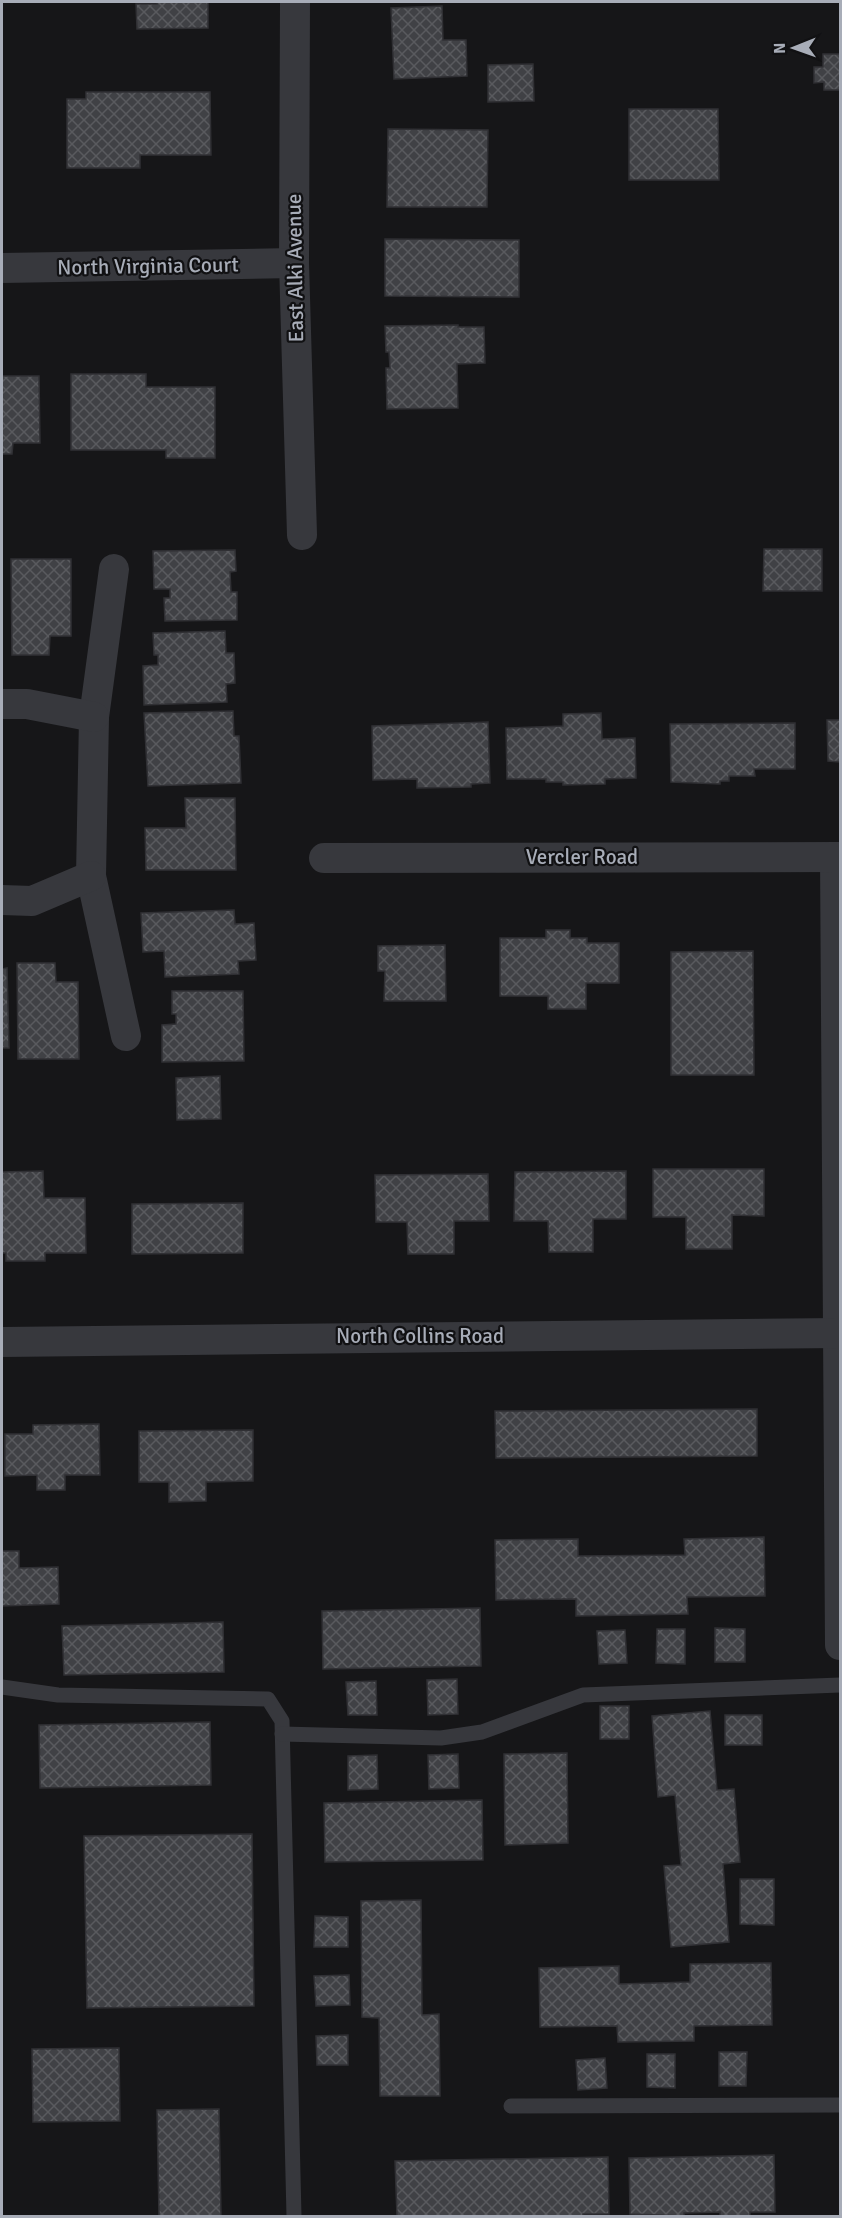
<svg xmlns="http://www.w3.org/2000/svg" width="842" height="2218" font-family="Signika,sans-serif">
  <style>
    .building { fill: url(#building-cross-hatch); stroke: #303034; stroke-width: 1.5 }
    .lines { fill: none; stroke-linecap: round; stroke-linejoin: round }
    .lane { stroke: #37383d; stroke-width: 15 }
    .street { stroke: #37383d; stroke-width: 30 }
    .labels { text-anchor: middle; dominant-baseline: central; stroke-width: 4.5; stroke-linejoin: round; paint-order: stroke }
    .street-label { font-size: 21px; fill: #a8adb8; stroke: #111113 }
  </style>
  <defs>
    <pattern id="building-cross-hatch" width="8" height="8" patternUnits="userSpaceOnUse" patternTransform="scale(1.5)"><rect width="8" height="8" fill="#404145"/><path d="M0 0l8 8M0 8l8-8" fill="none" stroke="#595a5e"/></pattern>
  </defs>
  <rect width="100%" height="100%" fill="#161618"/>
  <g class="building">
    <polygon points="157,2 208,2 208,28 137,29 136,4 157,4"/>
    <polygon points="442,6 443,40 466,40 467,76 394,79 391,8"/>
    <polygon points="823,54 840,54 840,90 824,90 824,82 814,83 814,67 823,67"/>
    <polygon points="533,64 534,101 488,102 488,65"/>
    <polygon points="86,92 210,92 211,155 140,155 140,168 67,168 67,99 86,99"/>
    <polygon points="629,109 718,109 719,180 629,180"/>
    <polygon points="388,129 488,130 487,207 387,207"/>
    <polygon points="385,239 519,240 519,297 385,296"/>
    <polygon points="458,325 458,327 484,327 485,363 457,364 458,408 387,409 386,368 390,368 389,352 386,352 385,326"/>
    <polygon points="71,374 146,374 146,387 215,387 215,458 166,458 166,450 71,450"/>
    <polygon points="2,376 39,376 40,443 13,443 12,454 2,454"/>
    <polygon points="764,549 822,549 822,591 763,591"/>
    <polygon points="235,550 236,571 230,572 231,592 237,592 237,620 165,621 164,598 170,598 170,589 154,589 153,551"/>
    <polygon points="11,559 71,559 71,636 50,636 49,655 12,655"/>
    <polygon points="225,631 226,653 234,653 235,683 226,684 227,702 144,705 143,666 158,665 158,655 154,655 153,633"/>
    <polygon points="233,711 234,736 239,736 241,783 148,786 144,713"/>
    <polygon points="601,713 602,739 635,738 636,778 605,779 605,784 563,785 563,782 546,782 546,779 507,779 506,728 563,726 563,714"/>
    <polygon points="827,720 840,720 840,762 828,761"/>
    <polygon points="488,722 490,783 471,784 471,787 417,788 417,779 373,780 372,726"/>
    <polygon points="795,723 795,769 754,769 755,776 729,776 729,781 720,781 720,784 671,782 670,724"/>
    <polygon points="185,798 235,798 236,870 146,870 145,828 186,828"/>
    <polygon points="234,910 235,924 254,923 256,960 238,961 239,974 165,977 164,951 143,952 141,913"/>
    <polygon points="546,930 570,930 570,938 587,938 587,943 619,943 619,983 586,983 586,1009 548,1009 548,996 500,996 500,938 546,938"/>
    <polygon points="445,945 446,1001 384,1001 385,971 378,971 378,946"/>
    <polygon points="753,951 754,1075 671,1075 671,952"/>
    <polygon points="17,963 55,963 56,982 78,982 79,1059 18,1059"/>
    <polygon points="7,968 9,1048 2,1048 2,969"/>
    <polygon points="172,991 243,991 244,1061 162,1062 162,1025 176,1024 176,1014 172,1014"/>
    <polygon points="220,1076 221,1119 177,1120 176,1078"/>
    <polygon points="653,1169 764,1169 764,1216 732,1215 732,1249 686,1249 686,1217 653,1217"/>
    <polygon points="43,1171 44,1198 85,1198 86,1253 45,1253 45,1261 6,1261 6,1253 2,1253 2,1172"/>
    <polygon points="626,1171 626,1219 593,1219 593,1252 549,1252 548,1221 514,1221 515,1172"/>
    <polygon points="488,1174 489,1221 454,1221 454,1254 408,1254 407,1222 376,1222 375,1175"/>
    <polygon points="243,1203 243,1253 132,1254 132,1204"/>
    <polygon points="757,1409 757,1456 496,1458 495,1411"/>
    <polygon points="99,1424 100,1475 65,1475 65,1490 37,1490 37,1475 5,1476 5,1434 33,1434 33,1425"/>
    <polygon points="253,1430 253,1481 206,1482 206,1501 169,1502 169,1482 139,1482 139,1431"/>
    <polygon points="764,1537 765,1596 687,1597 688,1614 576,1616 576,1599 496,1600 495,1540 578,1539 578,1556 685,1555 684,1539"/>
    <polygon points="2,1551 19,1551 19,1568 58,1567 59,1604 2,1606"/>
    <polygon points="480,1608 481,1666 323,1669 322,1611"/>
    <polygon points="223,1622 224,1672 64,1675 62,1626"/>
    <polygon points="715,1628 745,1629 745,1662 715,1662"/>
    <polygon points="657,1629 685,1629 685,1664 656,1663"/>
    <polygon points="625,1630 627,1663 599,1664 597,1631"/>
    <polygon points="457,1679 458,1714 428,1715 427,1680"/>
    <polygon points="376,1681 377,1715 348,1715 346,1682"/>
    <rect x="600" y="1706" width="29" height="33"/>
    <polygon points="710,1711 717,1790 734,1789 740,1862 723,1864 729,1942 671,1947 664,1866 681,1865 675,1795 658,1797 652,1716"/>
    <rect x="725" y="1715" width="37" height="30"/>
    <polygon points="210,1722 211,1785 40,1788 39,1725"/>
    <polygon points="567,1753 568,1843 505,1845 504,1754"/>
    <polygon points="458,1754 459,1788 429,1789 428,1755"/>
    <polygon points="377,1755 378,1789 348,1790 348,1756"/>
    <polygon points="482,1800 483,1860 325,1862 324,1803"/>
    <polygon points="252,1834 254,2006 87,2008 84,1836"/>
    <polygon points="740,1879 774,1879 774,1925 740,1924"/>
    <polygon points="421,1900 422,2015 439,2014 440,2096 380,2096 379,2018 362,2017 361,1901"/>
    <polygon points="315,1916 348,1917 348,1947 314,1947"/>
    <polygon points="771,1963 772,2025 694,2026 694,2041 618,2042 617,2026 540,2027 539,1968 619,1966 619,1984 690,1982 690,1964"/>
    <polygon points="349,1975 350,2005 316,2006 314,1976"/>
    <polygon points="348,2035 348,2065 317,2065 316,2036"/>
    <polygon points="119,2048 120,2121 33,2122 32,2049"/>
    <polygon points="719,2052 747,2052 746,2086 719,2086"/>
    <polygon points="647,2054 675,2054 675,2088 647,2087"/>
    <polygon points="605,2058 607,2088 578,2090 576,2060"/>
    <polygon points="219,2109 221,2216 159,2216 157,2110"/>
    <polygon points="774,2155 775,2212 750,2212 750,2216 720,2216 720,2212 684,2213 684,2216 630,2214 629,2158"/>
    <polygon points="608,2157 609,2214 583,2214 583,2216 397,2216 395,2161"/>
  </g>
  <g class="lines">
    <g class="lane">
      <polyline points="2,1687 58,1695 268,1699 282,1721 294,2216"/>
      <polyline points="282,1734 441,1738 482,1732 583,1695 840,1685"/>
      <polyline points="511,2106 840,2105"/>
    </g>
    <g class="street">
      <polyline points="295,2 294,263 302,535"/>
      <polyline points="2,268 294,263"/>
      <polyline points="114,569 94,717 91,876 126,1036"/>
      <polyline points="2,704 27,704 94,717"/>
      <polyline points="835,857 840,1645"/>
      <polyline points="324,858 840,857"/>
      <polyline points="2,900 32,901 91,876"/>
      <polyline points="2,1342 839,1333"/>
    </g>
  </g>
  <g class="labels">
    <g class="street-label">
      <text transform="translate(148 266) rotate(-1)">North Virginia Court</text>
      <text transform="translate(295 268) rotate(-91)">East Alki Avenue</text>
      <text x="582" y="857">Vercler Road</text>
      <text x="420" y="1336">North Collins Road</text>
    </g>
  </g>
  <rect width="842" height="2218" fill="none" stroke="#a8adb8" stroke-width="6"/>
  <g transform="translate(794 48) rotate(269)" stroke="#111113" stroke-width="4.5" paint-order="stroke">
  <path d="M0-4.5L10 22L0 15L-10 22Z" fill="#a8adb8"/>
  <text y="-9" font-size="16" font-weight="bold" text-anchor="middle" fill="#a8adb8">N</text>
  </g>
</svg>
